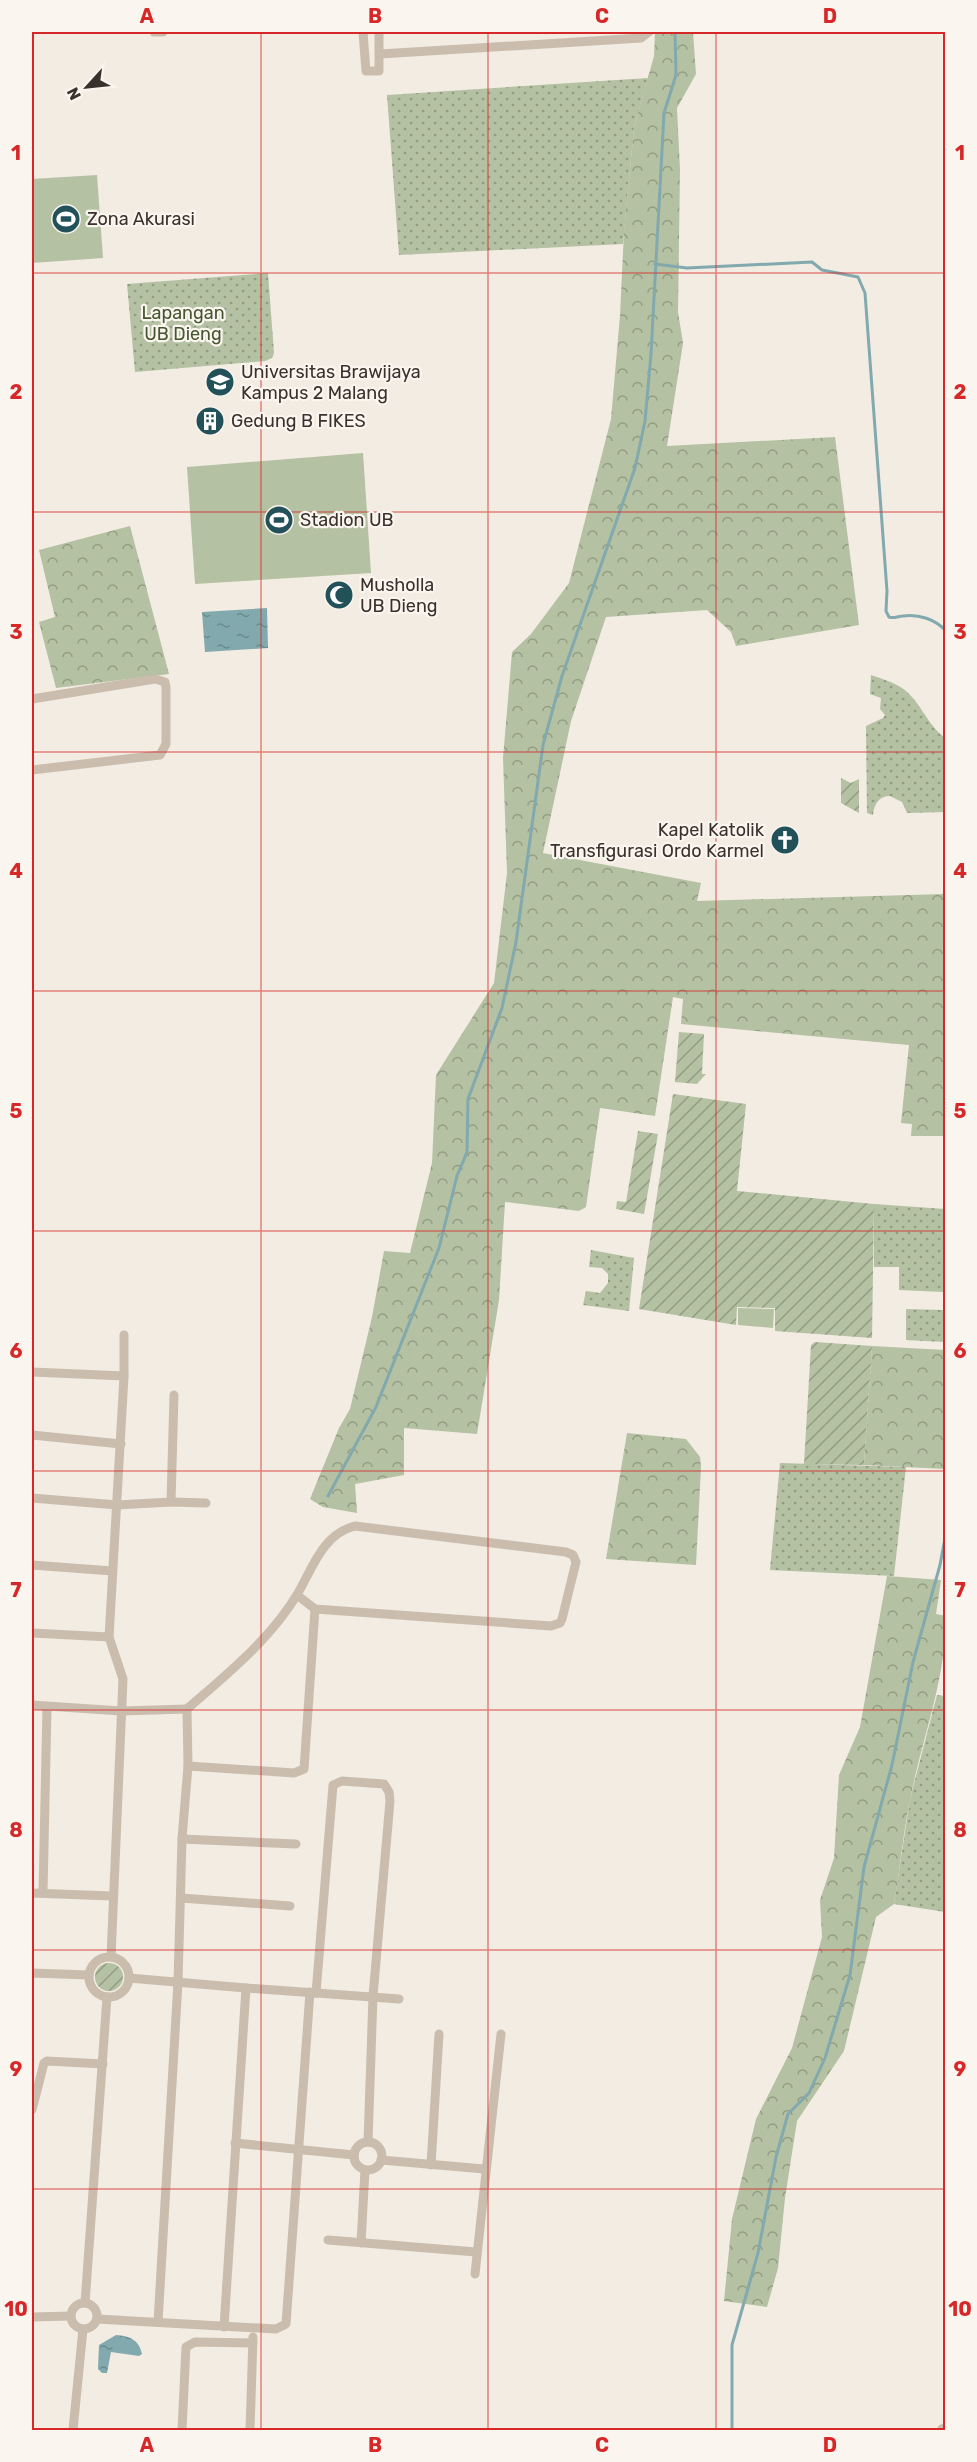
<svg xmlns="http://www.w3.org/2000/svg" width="977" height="2462" font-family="Rubik,sans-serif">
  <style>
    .grass { fill: url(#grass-dots) }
    .forest { fill: url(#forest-crowns) }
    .garden { fill: url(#garden-furrows) }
    .pitch { fill: #b4c1a2 }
    .water { fill: url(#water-ripples) }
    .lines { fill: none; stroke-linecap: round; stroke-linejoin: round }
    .stream { stroke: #82a9ae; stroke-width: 3 }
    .minor { stroke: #cabdae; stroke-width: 9 }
    .tertiary { stroke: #cabdae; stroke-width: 12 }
    .grid { fill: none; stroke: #d62828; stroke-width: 1.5; stroke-opacity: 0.55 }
    .labels { text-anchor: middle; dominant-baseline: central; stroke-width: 4.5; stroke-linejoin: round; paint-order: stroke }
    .poi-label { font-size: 18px; fill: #39312c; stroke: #faf5ee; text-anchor: start }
    .park-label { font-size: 18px; fill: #465631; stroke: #faf5ee }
    .neatline { fill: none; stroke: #d62828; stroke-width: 2 }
    .grid-label { font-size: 20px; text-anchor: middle; font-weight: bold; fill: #d62828 }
  </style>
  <defs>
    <pattern id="grass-dots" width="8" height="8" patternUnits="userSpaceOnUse" patternTransform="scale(1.5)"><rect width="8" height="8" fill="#b4c1a2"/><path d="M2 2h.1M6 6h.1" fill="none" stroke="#939d84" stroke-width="1.8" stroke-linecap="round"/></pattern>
    <pattern id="forest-crowns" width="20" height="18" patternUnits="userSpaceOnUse" patternTransform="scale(1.5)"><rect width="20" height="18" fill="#b4c1a2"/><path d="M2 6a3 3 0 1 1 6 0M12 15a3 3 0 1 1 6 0" fill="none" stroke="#939d84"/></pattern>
    <pattern id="garden-furrows" width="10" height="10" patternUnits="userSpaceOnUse" patternTransform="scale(1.5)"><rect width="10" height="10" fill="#b4c1a2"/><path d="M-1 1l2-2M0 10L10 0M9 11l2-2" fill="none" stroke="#939d84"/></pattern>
    <pattern id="water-ripples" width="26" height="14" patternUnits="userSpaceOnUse" patternTransform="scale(1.5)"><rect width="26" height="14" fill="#82a9ae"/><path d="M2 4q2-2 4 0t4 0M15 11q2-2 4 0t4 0" fill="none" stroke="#6b8a8e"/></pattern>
  </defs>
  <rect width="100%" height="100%" fill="#f2ece2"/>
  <g class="grass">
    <polygon points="648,78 634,127 623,244 399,255 387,95"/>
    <polygon points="268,273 274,353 272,358 265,361 135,372 127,284"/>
    <path d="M871,675C882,679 897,683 906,691C922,705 927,724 945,738V812L907,813L902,802L890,796C879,796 874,804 873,815L867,813L866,726L883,718L885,715L880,709L881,698L870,694Z"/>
    <polygon points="874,1204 945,1209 945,1342 906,1340 906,1309 943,1310 943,1292 899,1290 899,1267 874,1267"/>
    <polygon points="591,1250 634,1258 629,1311 583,1305 586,1291 600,1293 608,1283 608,1274 602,1268 589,1267"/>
    <polygon points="780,1463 906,1467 894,1576 770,1570"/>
    <polygon points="937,1695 945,1696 945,1912 894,1904 910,1799"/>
  </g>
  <g class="forest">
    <polygon points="655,32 693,32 696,74 677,108 680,170 678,312 683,343 667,446 835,437 859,625 736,646 731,632 707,610 606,617 571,721 543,853 701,883 697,901 945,894 945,1136 911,1136 912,1124 901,1123 909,1045 681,1024 683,999 673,997 655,1116 600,1108 586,1207 579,1211 505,1202 499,1300 477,1434 404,1428 404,1475 355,1484 357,1513 323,1507 310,1499 339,1428 350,1409 372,1317 384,1251 410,1253 432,1163 436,1075 494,983 507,873 503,758 512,652 531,634 569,583 611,419 620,316 624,231 634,127 654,56"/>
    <polygon points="130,526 169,674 56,688 39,622 55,617 39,550"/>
    <polygon points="872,1346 945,1350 945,1469 864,1465"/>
    <polygon points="627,1433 686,1439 700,1457 701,1467 696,1565 606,1559"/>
    <path d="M887,1576L941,1580L936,1614L946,1616C946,1680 922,1738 910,1800C903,1834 900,1869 894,1904L876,1917L844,2051L797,2121L785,2198L778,2268L767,2307L724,2301L732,2219L756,2119L792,2048L822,1937L820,1900L834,1858L839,1775L860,1727Z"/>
  </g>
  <g class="garden">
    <polygon points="841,778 851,783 859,779 859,813 841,803"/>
    <polygon points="679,1032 704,1034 702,1074 706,1074 697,1084 675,1082"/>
    <polygon points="673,1094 746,1104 737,1191 874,1204 872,1338 775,1331 775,1308 737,1307 736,1325 639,1309"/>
    <polygon points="638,1131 658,1134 644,1214 616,1209 617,1201 626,1202"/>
    <polygon points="815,1342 872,1346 864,1465 804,1464 811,1345"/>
    <circle cx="109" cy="1977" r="14"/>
  </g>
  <g class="pitch">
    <polygon points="97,175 103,258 32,263 32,179"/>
    <polygon points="363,453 371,573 195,584 187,467"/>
    <polygon points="738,1308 774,1309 773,1328 738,1325"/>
  </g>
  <g class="water">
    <polygon points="267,608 268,648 205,652 202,612"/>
    <path d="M116,2335C130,2336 139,2340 142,2354L139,2356L111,2352L107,2373H102L98,2369L99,2345Z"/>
  </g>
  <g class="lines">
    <g class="stream">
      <path d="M655,264L687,268L812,262L822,270L858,277L865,293L887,591L886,611L889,617C895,619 897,616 903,616C919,614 935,619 946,631"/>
      <polyline points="328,1496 376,1407 439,1248 457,1176 467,1152 468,1099 502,1008 516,942 543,745 562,676 635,468 645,421 651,354 664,113 676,75 675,32"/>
      <polyline points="732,2430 732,2345 758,2253 776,2157 788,2114 809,2093 825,2058 850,1975 864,1867 892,1765 913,1662 940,1565 946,1533"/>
    </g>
    <g class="minor">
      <polyline points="154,32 163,32"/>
      <polyline points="363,32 366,71 379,71 379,32"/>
      <polyline points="380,54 641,38 649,32"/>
      <polyline points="32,699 155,679 165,682 166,688 166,744 160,755 32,770"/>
      <polyline points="32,1372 124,1376"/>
      <polyline points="32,1435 121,1444"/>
      <polyline points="32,1498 117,1505 171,1502 206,1503"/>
      <polyline points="171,1502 174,1395"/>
      <polyline points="32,1565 112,1571"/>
      <polyline points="32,1633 109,1637"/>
      <polyline points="32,1705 121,1711 187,1709"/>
      <polyline points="188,1766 294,1773 304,1769 315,1609"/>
      <path d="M182,1839L188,1766L187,1709C227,1674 271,1639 298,1593C313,1567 323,1534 355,1526L566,1552L573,1555L576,1562L562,1619L560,1623L551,1626L315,1609L297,1595"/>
      <polyline points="32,1893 112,1896"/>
      <polyline points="43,1893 47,1707"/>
      <polyline points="181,1898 290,1906"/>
      <polyline points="111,1957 123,1679 109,1637 124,1376 124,1335"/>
      <circle cx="109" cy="1977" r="20"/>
      <polyline points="32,1973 89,1975"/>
      <polyline points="129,1978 246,1988 224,2327"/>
      <polyline points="246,1988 399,1999"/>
      <polyline points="316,1993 333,1785 342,1781 384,1784 389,1792 390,1801 373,1996 368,2142"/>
      <polyline points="32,2110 44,2063 47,2061 103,2064"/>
      <circle cx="368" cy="2156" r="14"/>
      <polyline points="235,2143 354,2155"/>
      <polyline points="381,2160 484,2169"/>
      <polyline points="431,2165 439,2034"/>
      <polyline points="328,2240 476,2252"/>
      <polyline points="361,2243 365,2170"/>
      <polyline points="475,2274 501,2034"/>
      <polyline points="85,2303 107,1997"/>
      <circle cx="84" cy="2316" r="13"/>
      <polyline points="32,2317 71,2316"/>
      <polyline points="97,2319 276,2329 286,2324 310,1992"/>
      <polyline points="158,2322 178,1982 182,1839 296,1844"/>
      <polyline points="73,2430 83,2329"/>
      <polyline points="182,2430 186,2347 195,2342 253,2343"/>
      <polyline points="250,2430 253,2337"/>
    </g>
    <polyline class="tertiary" points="943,2430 946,2429"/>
  </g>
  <path class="grid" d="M261,32V2430M488,32V2430M716,32V2430M32,273H946M32,512H946M32,752H946M32,991H946M32,1231H946M32,1471H946M32,1710H946M32,1950H946M32,2189H946"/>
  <defs>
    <g id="stadium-disc" transform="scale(1.5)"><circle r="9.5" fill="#235159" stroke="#faf5ee"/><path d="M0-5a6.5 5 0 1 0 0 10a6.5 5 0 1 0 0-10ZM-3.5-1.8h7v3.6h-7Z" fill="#fff"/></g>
    <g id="university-disc" transform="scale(1.5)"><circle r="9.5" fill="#235159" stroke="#faf5ee"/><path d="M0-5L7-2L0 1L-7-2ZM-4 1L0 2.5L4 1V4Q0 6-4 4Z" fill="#fff"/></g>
    <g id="building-disc" transform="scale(1.5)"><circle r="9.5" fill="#235159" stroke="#faf5ee"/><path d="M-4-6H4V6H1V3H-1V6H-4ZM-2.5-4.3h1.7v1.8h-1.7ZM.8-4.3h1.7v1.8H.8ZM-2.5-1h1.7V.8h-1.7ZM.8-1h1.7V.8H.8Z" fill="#fff"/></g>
    <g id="mosque-disc" transform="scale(1.5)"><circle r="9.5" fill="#235159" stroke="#faf5ee"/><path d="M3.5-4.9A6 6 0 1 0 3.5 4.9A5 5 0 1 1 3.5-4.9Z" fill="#fff"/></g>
    <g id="church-disc" transform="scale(1.5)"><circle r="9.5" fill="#235159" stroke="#faf5ee"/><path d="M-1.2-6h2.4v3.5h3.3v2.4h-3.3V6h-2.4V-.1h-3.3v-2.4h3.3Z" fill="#fff"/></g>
  </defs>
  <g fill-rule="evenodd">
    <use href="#stadium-disc" x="66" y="219"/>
    <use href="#university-disc" x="220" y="382"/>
    <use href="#building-disc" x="210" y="421"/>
    <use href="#stadium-disc" x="279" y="520"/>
    <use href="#mosque-disc" x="339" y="595"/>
    <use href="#church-disc" x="785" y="840"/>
  </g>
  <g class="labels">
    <g class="poi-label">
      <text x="87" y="219">Zona Akurasi</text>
      <text x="241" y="372">Universitas Brawijaya<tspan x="241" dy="21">Kampus 2 Malang</tspan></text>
      <text x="231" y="421">Gedung B FIKES</text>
      <text x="300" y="520">Stadion UB</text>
      <text x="360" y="585">Musholla<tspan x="360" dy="21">UB Dieng</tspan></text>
      <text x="764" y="830" text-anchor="end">Kapel Katolik<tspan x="764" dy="21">Transfigurasi Ordo Karmel</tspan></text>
    </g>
    <g class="park-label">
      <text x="183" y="313">Lapangan<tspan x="183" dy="21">UB Dieng</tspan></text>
    </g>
  </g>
  <rect width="977" height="2462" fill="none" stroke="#faf5ee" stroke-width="66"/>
  <g transform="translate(87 87) rotate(243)" stroke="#faf5ee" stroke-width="4.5" paint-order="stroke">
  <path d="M0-4.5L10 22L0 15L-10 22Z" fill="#39312c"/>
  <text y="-9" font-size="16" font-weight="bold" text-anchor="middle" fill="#39312c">N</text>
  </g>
  <rect x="33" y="33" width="911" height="2396" class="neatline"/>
  <g class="grid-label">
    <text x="147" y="23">A</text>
    <text x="375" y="23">B</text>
    <text x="602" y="23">C</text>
    <text x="830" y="23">D</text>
    <text x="16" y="160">1</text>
    <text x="960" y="160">1</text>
    <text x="16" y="399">2</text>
    <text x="960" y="399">2</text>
    <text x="16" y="639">3</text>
    <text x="960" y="639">3</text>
    <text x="16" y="878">4</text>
    <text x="960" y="878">4</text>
    <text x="16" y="1118">5</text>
    <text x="960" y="1118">5</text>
    <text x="16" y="1358">6</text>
    <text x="960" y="1358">6</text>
    <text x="16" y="1597">7</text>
    <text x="960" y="1597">7</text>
    <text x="16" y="1837">8</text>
    <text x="960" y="1837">8</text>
    <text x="16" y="2076">9</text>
    <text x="960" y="2076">9</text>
    <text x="16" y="2316">10</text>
    <text x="960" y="2316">10</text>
    <text x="147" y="2452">A</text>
    <text x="375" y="2452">B</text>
    <text x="602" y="2452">C</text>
    <text x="830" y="2452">D</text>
  </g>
</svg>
